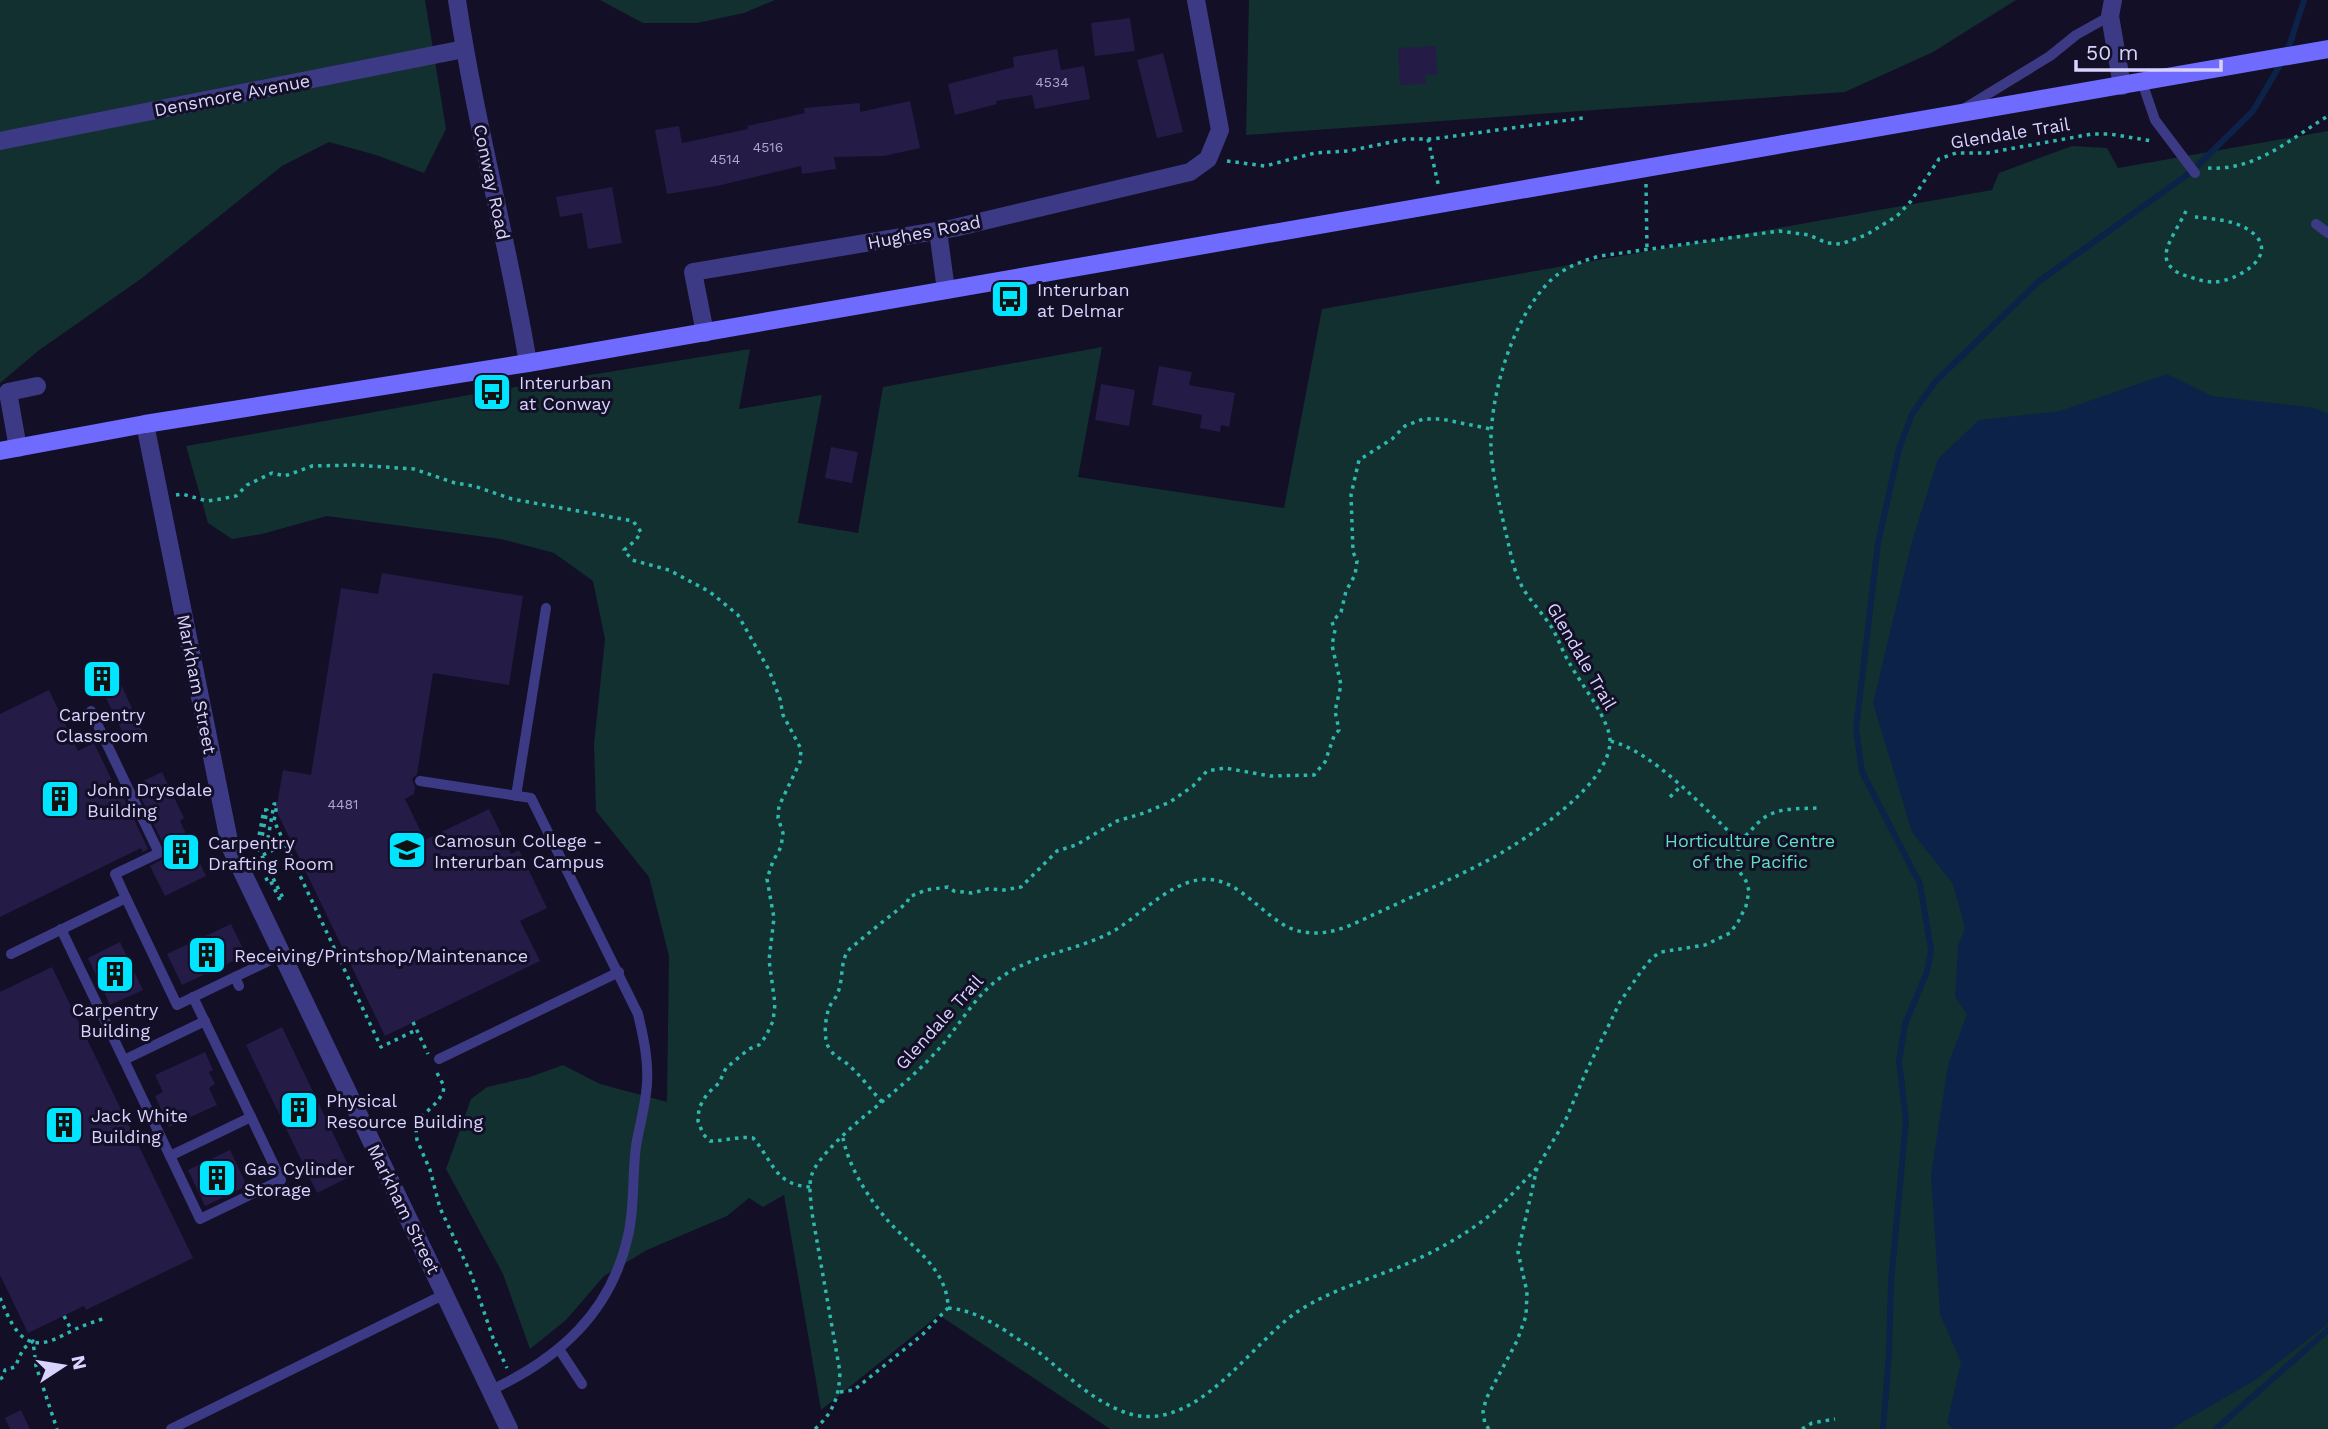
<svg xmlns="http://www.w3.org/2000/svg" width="2328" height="1429" font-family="'Work Sans',sans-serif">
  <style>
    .green { fill: #12302f }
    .water { fill: #0c2248 }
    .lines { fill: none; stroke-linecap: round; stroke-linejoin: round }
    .stream { stroke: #0c2248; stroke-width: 6 }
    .building { fill: #241b47 }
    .path { stroke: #2fb8b0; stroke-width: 3.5; stroke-dasharray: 3.5 5; stroke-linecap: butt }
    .lane { stroke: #3d3a85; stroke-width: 10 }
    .street { stroke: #3d3a85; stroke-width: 18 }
    .secondary { stroke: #6f6bff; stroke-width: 18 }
    .labels { text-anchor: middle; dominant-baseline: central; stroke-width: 6; stroke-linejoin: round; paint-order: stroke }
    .number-label { font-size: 14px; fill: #aca6d1 }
    .street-label { font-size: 18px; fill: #d9d4ff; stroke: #130f26 }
    .poi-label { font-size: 18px; fill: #d9d4ff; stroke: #130f26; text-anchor: start }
    .park-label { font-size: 18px; fill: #5fe0c0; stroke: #130f26 }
  </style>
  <rect width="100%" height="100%" fill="#130f26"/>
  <g class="green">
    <polygon points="0,0 425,0 446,129 424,173 376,155 329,142 282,166 142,278 38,351 0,383"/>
    <polygon points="600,0 775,0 744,13 697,23 643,23"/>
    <polygon points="1249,0 2016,0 1933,52 1845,92 1246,135"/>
    <polygon points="2328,131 2328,1429 1110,1429 939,1315 821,1410 784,1195 763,1207 749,1198 727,1216 647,1250 604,1276 566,1320 530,1349 503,1274 446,1169 471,1099 487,1087 530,1077 563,1065 600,1084 667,1102 669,956 649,877 596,811 594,744 605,639 593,581 554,553 501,539 327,516 262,534 232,539 208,523 186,446 491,391 750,349 739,409 822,395 798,523 858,533 883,387 1102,347 1078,477 1284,508 1322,309 1992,190 1999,173 2072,146 2107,148 2118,168"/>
  </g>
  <polygon class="water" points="2167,374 2212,396 2315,408 2328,414 2328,1324 2257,1379 2171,1429 1953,1429 1947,1423 1961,1362 1940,1314 1931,1175 1948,1065 1967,1014 1955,997 1958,946 1965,928 1953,884 1912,832 1873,703 1912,541 1938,459 1979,420 2060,411"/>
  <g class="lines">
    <g class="stream">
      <polyline points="1883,1429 1889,1354 1891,1282 1906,1121 1899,1061 1905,1024 1927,972 1931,950 1920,884 1862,772 1856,729 1878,543 1899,449 1912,414 1935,382 2038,282 2191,172 2253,111 2287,53 2304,0"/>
      <polyline points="2216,1429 2328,1330"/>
    </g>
  </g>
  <g class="building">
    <polygon points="1130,18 1135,51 1095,56 1091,23"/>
    <polygon points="1436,46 1437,75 1425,75 1426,84 1400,85 1398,48"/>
    <polygon points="1057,49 1061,70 1084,66 1090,99 1035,109 1032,95 996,101 997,104 955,115 948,84 1014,67 1013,57"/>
    <polygon points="1163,53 1183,132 1157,138 1137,60"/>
    <polygon points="910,101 920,148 884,156 834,157 836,169 802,174 801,166 717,186 667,194 655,130 679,126 682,143 748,129 747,126 805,113 804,108 860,103 860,112"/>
    <polygon points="612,187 622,243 588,249 582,213 560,217 556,197"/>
    <polygon points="1159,366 1192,372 1189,385 1235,393 1229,427 1221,425 1220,432 1200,428 1202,415 1152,405"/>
    <polygon points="1101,384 1135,390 1129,426 1095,420"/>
    <polygon points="831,447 858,452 852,483 825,478"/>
    <polygon points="382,573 523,596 509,685 433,673 417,774 412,779 415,787 414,794 405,799 425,840 489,809 511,854 519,850 547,908 520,921 540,961 385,1036 276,810 283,770 311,775 341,588 378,594"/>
    <polygon points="111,662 144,735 128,743 103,692 93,696 83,675"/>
    <polygon points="49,690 78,751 94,743 118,793 121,792 148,849 143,852 141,848 0,917 0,714"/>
    <polygon points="162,772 184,818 180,821 206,876 165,896 150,866 165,858 166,850 135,785"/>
    <polygon points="231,924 246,955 182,985 167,954"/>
    <polygon points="120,942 143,990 110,1005 88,958"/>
    <polygon points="52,967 193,1258 86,1310 84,1306 28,1333 0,1275 0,992"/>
    <polygon points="282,1027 353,1175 317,1193 246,1045"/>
    <polygon points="205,1052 213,1070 209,1072 215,1084 209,1088 217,1105 169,1127 155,1096 163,1092 155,1075"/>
    <polygon points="230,1150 247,1186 205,1206 188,1170"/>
    <polygon points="21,1410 30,1429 10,1429 5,1418"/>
  </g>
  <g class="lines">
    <g class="path">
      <polyline points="1428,139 1439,188"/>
      <polyline points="1227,161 1265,166 1315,153 1348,151 1406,139 1433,139 1583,118"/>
      <path d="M2208,168C2256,171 2290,139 2328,116"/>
      <polyline points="1646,184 1647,250"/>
      <path d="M2186,211C2181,222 2166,244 2166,255C2166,266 2177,274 2187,276C2196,279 2205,282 2214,282C2233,282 2277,259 2256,236C2241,220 2214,219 2195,217"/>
      <path d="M176,495L182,494L207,501L221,499L236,496L247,485L272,473L285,476L312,466L356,465L414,469L455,483L474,486L512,499L633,521L641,532L636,540L624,550L632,560L669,570L710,592L738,615L769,670L780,699L783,715L801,749L800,762L779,806L778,818L783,833L781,847L773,861L767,879L774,918L769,960L775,1004L773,1021L766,1036L759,1045L749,1049L726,1068L719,1083L707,1094L699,1108L698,1121L703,1134L710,1141C725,1141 739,1136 753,1138C774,1162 774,1185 811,1187"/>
      <polyline points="1670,797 1681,786"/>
      <path d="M1738,840C1750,834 1751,829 1760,821C1775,807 1798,809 1817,808"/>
      <polyline points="291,841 285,844 381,1047 416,1030"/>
      <polyline points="263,855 285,844 274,821 277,804 274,804 267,844"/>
      <polyline points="265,880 269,878 280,900 283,898 257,846 264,810 267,810 262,837 269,852"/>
      <polyline points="413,1022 428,1054"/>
      <polyline points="437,1073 444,1086 443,1093 437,1102 418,1120 416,1129 417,1140 430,1170 440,1208 471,1274 493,1338 507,1368"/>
      <path d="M882,1102C870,1089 859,1073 845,1062C839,1058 833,1055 829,1048C823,1039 825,1016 830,1006C832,1001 837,997 838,992C844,978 839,957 852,947C870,932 888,917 907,903L909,897L926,890L948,887L954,891L972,893L988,889L1004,890L1021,887L1057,851L1076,845L1117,821L1144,813L1170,802L1193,786L1207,771L1225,768L1270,776L1314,775L1325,762L1334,736L1339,730L1335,711L1341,685L1332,645L1335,630L1332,622L1341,612L1346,591L1355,575L1357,561L1353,552L1351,495L1359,460L1392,439L1405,426L1423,419H1441L1491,429"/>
      <path d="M0,1298C5,1309 10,1323 18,1332C36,1354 58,1337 78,1328C86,1324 95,1322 104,1318"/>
      <path d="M948,1308C971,1310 986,1319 1006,1331C1017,1339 1030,1346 1041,1354C1069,1377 1098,1406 1134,1415C1200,1429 1250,1344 1297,1312C1330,1290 1368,1280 1404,1265C1435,1252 1469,1233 1495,1211C1509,1198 1522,1183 1536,1169"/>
      <polyline points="64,1316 72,1331"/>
      <polyline points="0,1379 3,1377 5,1370 15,1367 23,1349 33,1341 36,1366 57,1429"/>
      <path d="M840,1392L854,1390L922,1335L948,1308C948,1270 913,1248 889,1222C869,1199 849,1168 843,1138"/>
      <path d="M815,1429C834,1412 839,1396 840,1372L812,1213C811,1201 808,1185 812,1174C817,1158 852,1126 866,1115C894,1092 925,1067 947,1039C966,1015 980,990 1006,974C1040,952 1082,950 1117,929C1142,913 1168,885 1198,880C1238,873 1261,918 1295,930C1305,933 1317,934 1327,932C1347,929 1367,917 1386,909C1422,892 1459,876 1494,857C1528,838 1609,785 1610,742C1611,721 1580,683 1570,664C1563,653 1559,640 1552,628C1544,615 1532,603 1524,590C1513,572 1510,549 1505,529C1499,503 1493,477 1491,450C1489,397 1512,318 1551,280C1565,267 1582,261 1600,256L1779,231L1809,235L1827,243L1841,244L1866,235L1897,216L1911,201L1939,159L1956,153H1987L2092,134H2110L2152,141"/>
      <path d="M1489,1429L1485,1424L1483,1412L1486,1399L1517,1341L1526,1316L1527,1292L1518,1252L1537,1168L1566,1119L1586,1072L1620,1002L1642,970L1653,957L1661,952L1705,945L1730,933L1738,922L1746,906L1749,891L1746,881L1739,871L1738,840C1705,810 1654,751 1610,741"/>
      <polyline points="1802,1429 1812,1423 1835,1419"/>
    </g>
    <g class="lane">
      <polyline points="2142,82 2155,120 2195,173"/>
      <polyline points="1965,108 2050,56 2076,35 2110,16"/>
      <polyline points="2316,224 2328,233"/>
      <polyline points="91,711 159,853 115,874 126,898"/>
      <path d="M420,781L531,798L638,1014C644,1039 650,1067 646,1093C644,1111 639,1128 636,1146C632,1175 635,1207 628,1236C611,1312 560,1358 491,1390"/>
      <polyline points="516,796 546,608"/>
      <polyline points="61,929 170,1156 251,1117 193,997"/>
      <polyline points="11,954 126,898 177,1005 235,977"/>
      <polyline points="239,986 235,977 281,955"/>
      <polyline points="439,1059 619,972"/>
      <polyline points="124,1060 205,1021"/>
      <polyline points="170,1156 200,1219 281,1180 251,1117"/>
      <polyline points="559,1349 582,1384"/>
      <polyline points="171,1429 445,1294"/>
    </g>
    <g class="street">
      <path d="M457,0C475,122 508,242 528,363"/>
      <polyline points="2113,0 2110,16 2122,86"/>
      <polyline points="0,141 464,49"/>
      <polyline points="938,231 946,290"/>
      <polyline points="705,333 693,272 954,228 1190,172 1208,159 1220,130 1196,0"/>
      <polyline points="145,424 230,846 509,1429"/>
      <polyline points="18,448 8,392 37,386"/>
    </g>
    <polyline class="secondary" points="0,451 145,424 528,363 2328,49"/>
  </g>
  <defs>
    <g id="bus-square" transform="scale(2.0125)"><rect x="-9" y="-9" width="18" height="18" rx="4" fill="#00e5ff" stroke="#130f26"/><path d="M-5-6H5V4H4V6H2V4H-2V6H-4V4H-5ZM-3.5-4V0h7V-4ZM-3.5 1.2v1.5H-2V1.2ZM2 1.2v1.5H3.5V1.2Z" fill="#111"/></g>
    <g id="building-square" transform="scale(2.0125)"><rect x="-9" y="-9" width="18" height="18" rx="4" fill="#00e5ff" stroke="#130f26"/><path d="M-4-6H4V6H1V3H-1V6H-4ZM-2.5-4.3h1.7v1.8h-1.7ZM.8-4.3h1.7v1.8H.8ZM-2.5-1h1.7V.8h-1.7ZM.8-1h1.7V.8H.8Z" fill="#111"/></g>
    <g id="university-square" transform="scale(2.0125)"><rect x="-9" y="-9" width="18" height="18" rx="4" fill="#00e5ff" stroke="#130f26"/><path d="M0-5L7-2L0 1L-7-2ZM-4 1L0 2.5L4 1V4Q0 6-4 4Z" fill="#111"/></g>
  </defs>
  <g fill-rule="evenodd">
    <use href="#bus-square" x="1010" y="299"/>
    <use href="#bus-square" x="492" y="392"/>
    <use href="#building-square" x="102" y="679"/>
    <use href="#building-square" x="60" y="799"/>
    <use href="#university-square" x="407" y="850"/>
    <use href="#building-square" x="181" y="852"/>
    <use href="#building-square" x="207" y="955"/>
    <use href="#building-square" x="115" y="974"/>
    <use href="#building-square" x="299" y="1110"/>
    <use href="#building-square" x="64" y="1125"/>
    <use href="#building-square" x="217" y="1178"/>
  </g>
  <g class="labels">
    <g class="number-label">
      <text x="1052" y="82">4534</text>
      <text x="768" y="147">4516</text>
      <text x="725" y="159">4514</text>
      <text x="343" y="804">4481</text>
    </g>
    <g class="street-label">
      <text transform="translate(232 95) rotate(-11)">Densmore Avenue</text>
      <text transform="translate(2010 133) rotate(-9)">Glendale Trail</text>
      <text transform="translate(492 182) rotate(78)">Conway Road</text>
      <text transform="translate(924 232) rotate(-11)">Hughes Road</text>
      <text transform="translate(1582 656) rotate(60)">Glendale Trail</text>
      <text transform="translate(197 684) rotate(79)">Markham Street</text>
      <text transform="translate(939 1022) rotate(-48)">Glendale Trail</text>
      <text transform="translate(404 1209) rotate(64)">Markham Street</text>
    </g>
    <g class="poi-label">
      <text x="1037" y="289">Interurban<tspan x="1037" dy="21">at Delmar</tspan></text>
      <text x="519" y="382">Interurban<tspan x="519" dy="21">at Conway</tspan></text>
      <text x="102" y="714" text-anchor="middle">Carpentry<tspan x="102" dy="21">Classroom</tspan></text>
      <text x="87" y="789">John Drysdale<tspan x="87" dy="21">Building</tspan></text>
      <text x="434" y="840">Camosun College -<tspan x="434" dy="21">Interurban Campus</tspan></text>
      <text x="208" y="842">Carpentry<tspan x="208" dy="21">Drafting Room</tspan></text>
      <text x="234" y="955">Receiving/Printshop/Maintenance</text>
      <text x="115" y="1009" text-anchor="middle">Carpentry<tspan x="115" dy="21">Building</tspan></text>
      <text x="326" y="1100">Physical<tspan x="326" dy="21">Resource Building</tspan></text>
      <text x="91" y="1115">Jack White<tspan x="91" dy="21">Building</tspan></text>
      <text x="244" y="1168">Gas Cylinder<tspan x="244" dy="21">Storage</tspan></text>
    </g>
    <g class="park-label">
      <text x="1750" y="840">Horticulture Centre<tspan x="1750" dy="21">of the Pacific</tspan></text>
    </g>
  </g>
  <g transform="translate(63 1366) rotate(78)" stroke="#130f26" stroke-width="5" paint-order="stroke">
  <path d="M0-5L12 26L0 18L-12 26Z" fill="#d9d4ff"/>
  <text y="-10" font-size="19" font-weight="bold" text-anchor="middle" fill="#d9d4ff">N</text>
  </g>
  <path d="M2076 60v10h145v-10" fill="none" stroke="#d9d4ff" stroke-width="3.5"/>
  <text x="2086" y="60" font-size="21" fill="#d9d4ff" stroke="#130f26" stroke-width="5" paint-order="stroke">50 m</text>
</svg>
